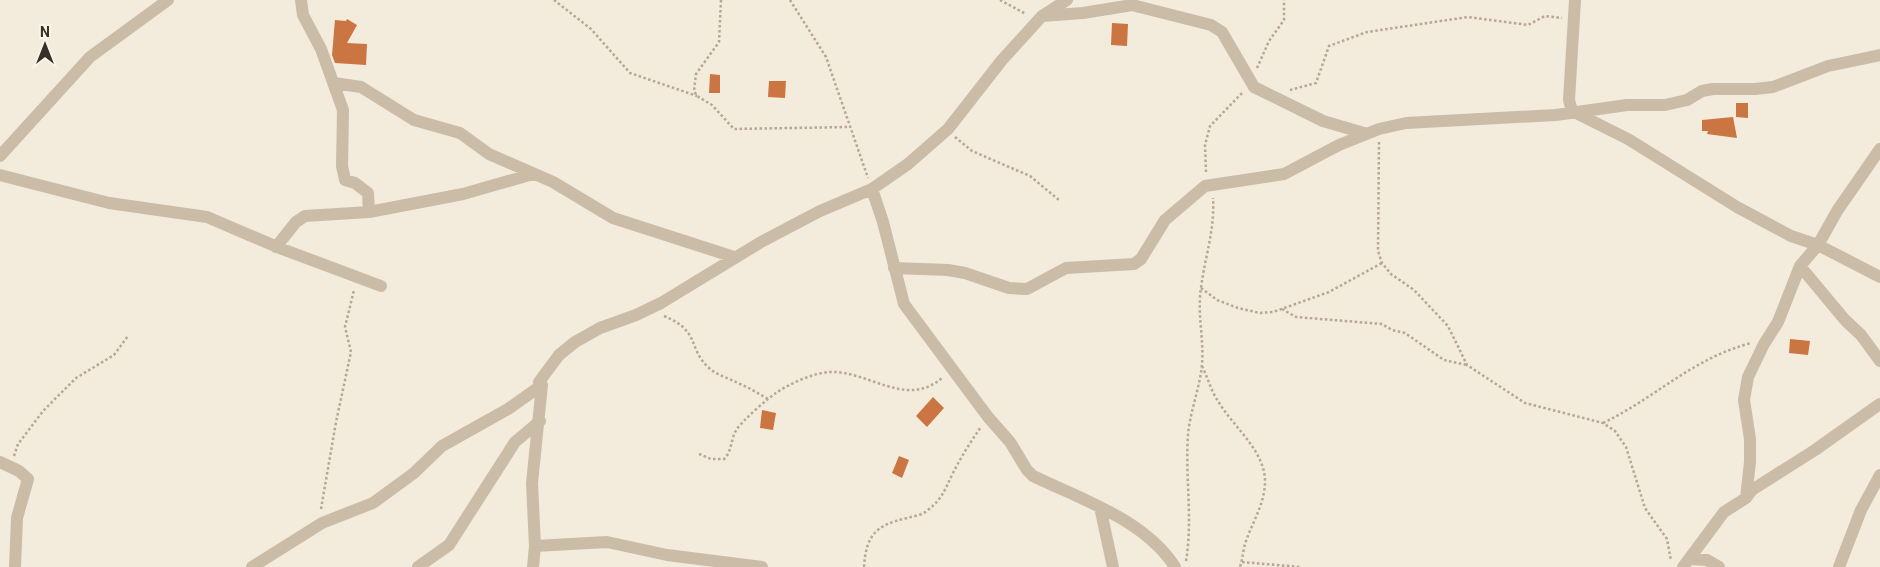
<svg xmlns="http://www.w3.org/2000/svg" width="1880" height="567" viewBox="0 0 1880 567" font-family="Roboto,sans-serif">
  <rect width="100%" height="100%" fill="#f3ebdb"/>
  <path fill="#ca7542" d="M 347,19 L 357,25 L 347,43 L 367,44 L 366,65 L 335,63 L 332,55 L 335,20 L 346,21 Z
    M 1112,23 L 1128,24 L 1127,46 L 1111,45 Z
    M 710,74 L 720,75 L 720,93 L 709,93 Z
    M 769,81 L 786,81 L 785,98 L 768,97 Z
    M 1736,103 L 1748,103 L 1748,118 L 1736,117 Z
    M 1733,117 L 1737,138 L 1707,134 L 1708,131 L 1702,131 L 1702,120 Z
    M 1790,339 L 1810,341 L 1808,355 L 1789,353 Z
    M 933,397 L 944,408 L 927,427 L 916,416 Z
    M 762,410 L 776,413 L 773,430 L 760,428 Z
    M 899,456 L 909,460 L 902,478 L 892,473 Z"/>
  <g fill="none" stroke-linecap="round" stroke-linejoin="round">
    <path stroke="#b7a691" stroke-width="2.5" stroke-dasharray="2.5 2.5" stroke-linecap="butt" d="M 554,0 L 591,29 L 630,73 L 697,96
      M 721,0 L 719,42 L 696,74 L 694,91 L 697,96 L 712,105 L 734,129 L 849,127
      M 790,0 L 826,57 L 868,178
      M 1000,0 L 1026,14
      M 1257,68 L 1269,41 L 1284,20 L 1284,0
      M 1290,90 L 1316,83 L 1329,46 L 1367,32 L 1468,17 L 1528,25 L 1545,16 L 1562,18
      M 955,137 L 972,151 L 1030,176 L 1059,200
      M 1379,142 L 1378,251 L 1382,263 L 1391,274 L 1414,290 L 1448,326 L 1467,365 L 1525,403 L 1603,423 L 1615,431 L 1626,447 L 1645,508 L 1667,539 L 1671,561
      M 1206,172 L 1205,145 L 1210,126 L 1243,92
      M 1201,288 L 1217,300 L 1238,308 L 1260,313 L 1273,312 L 1329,292 L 1382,263
      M 1282,309 L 1296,317 L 1382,324 L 1392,330 L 1405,333 L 1444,360 L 1467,365
      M 664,316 C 701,331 687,348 709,368 C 718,376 729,378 740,384 C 750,388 759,394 768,399
      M 1202,366 C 1208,378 1211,391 1218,401 C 1233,427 1266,451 1265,483 C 1264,505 1253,521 1246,541 C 1243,549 1243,558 1240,567
      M 1603,423 C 1657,397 1691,359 1751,343
      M 699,454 L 711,459 L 724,459 C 733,450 730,439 737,429 C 742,421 768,398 776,393 C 789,384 813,373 829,372 C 868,370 906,409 942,378
      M 14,456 L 18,444 L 43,411 L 76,378 L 114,355 L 128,336
      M 321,509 L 336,422 L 351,352 L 345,327 L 354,290
      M 1186,561 C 1193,519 1185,477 1188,435 C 1190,411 1200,388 1202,364 C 1204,338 1197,314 1201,288 C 1205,256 1215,230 1213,198
      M 1242,562 L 1300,567
      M 864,567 C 866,535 876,525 907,518 C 914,516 923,515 928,510 C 943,498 945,489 953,473 C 961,457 971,441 981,427"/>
    <path stroke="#cbbca7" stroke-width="12" d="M 301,0 L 303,15 L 321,49 L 343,110 L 342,166 L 345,180 L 355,183 L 368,193 L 369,212
      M 1575,0 L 1569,100 L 1572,111 L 1628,139 L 1737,207 L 1791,236 L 1818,245 L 1880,277
      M 1042,16 L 1083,13 L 1132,5 L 1211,25 L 1222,32 L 1254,87 L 1323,121 L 1364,133
      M 334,83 L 361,87 L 414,120 L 460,133 L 489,154 L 553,182 L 613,218 L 734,257
      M 0,156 L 90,57 L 168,0
      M 0,175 L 109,203 L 207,217 L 282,249 L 381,286
      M 872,189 L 883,222 L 904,304 L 988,417 L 1010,442 L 1027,470 L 1033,476 C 1081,499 1145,520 1175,567
      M 276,247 L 296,222 L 305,216 L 369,212 L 463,194 L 533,174
      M 1800,266 L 1845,320 L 1861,335 L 1880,361
      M 894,268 L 948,270 L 965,273 L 1009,288 L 1027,289 L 1066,268 L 1134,264 L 1141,259 L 1165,220 L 1205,186 L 1284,174 L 1339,145 L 1379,129 L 1406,123 L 1556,115 L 1627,105 L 1665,105 L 1687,100 L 1702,91 L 1713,89 L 1755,89 L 1773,87 L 1828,66 L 1880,55
      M 0,462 L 19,471 L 28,479 L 17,518 L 15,567
      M 1746,498 L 1750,462 L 1750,439 L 1744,400 L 1748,377 L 1764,344 L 1778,322 L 1800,266 L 1818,245 L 1837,211 L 1880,149
      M 1100,507 L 1113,567
      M 535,546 L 607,542 L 667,555 L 762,567
      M 1691,559 L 1707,560 L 1719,567
      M 252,567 L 322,523 L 373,503 L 414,473 L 442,446 L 508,409 L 542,385 L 539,382 L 559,355 L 575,342 L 600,328 L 636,315 L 661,303 L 761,242 L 820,211 L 872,189 L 908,164 L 948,129 L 1002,60 L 1042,16 L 1067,0
      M 418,567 L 449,545 L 515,442 L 540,421
      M 533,567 L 535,546 L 532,483 L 542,385
      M 1683,567 L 1724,512 L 1746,498 L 1752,490 L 1815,450 L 1880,404
      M 1839,567 L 1861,510 L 1880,475"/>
  </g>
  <g transform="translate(45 45)" stroke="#faf4e8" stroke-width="4" paint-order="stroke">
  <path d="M0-4L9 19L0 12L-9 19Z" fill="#372f28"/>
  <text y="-8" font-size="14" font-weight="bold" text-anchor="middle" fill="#372f28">N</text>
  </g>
</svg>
